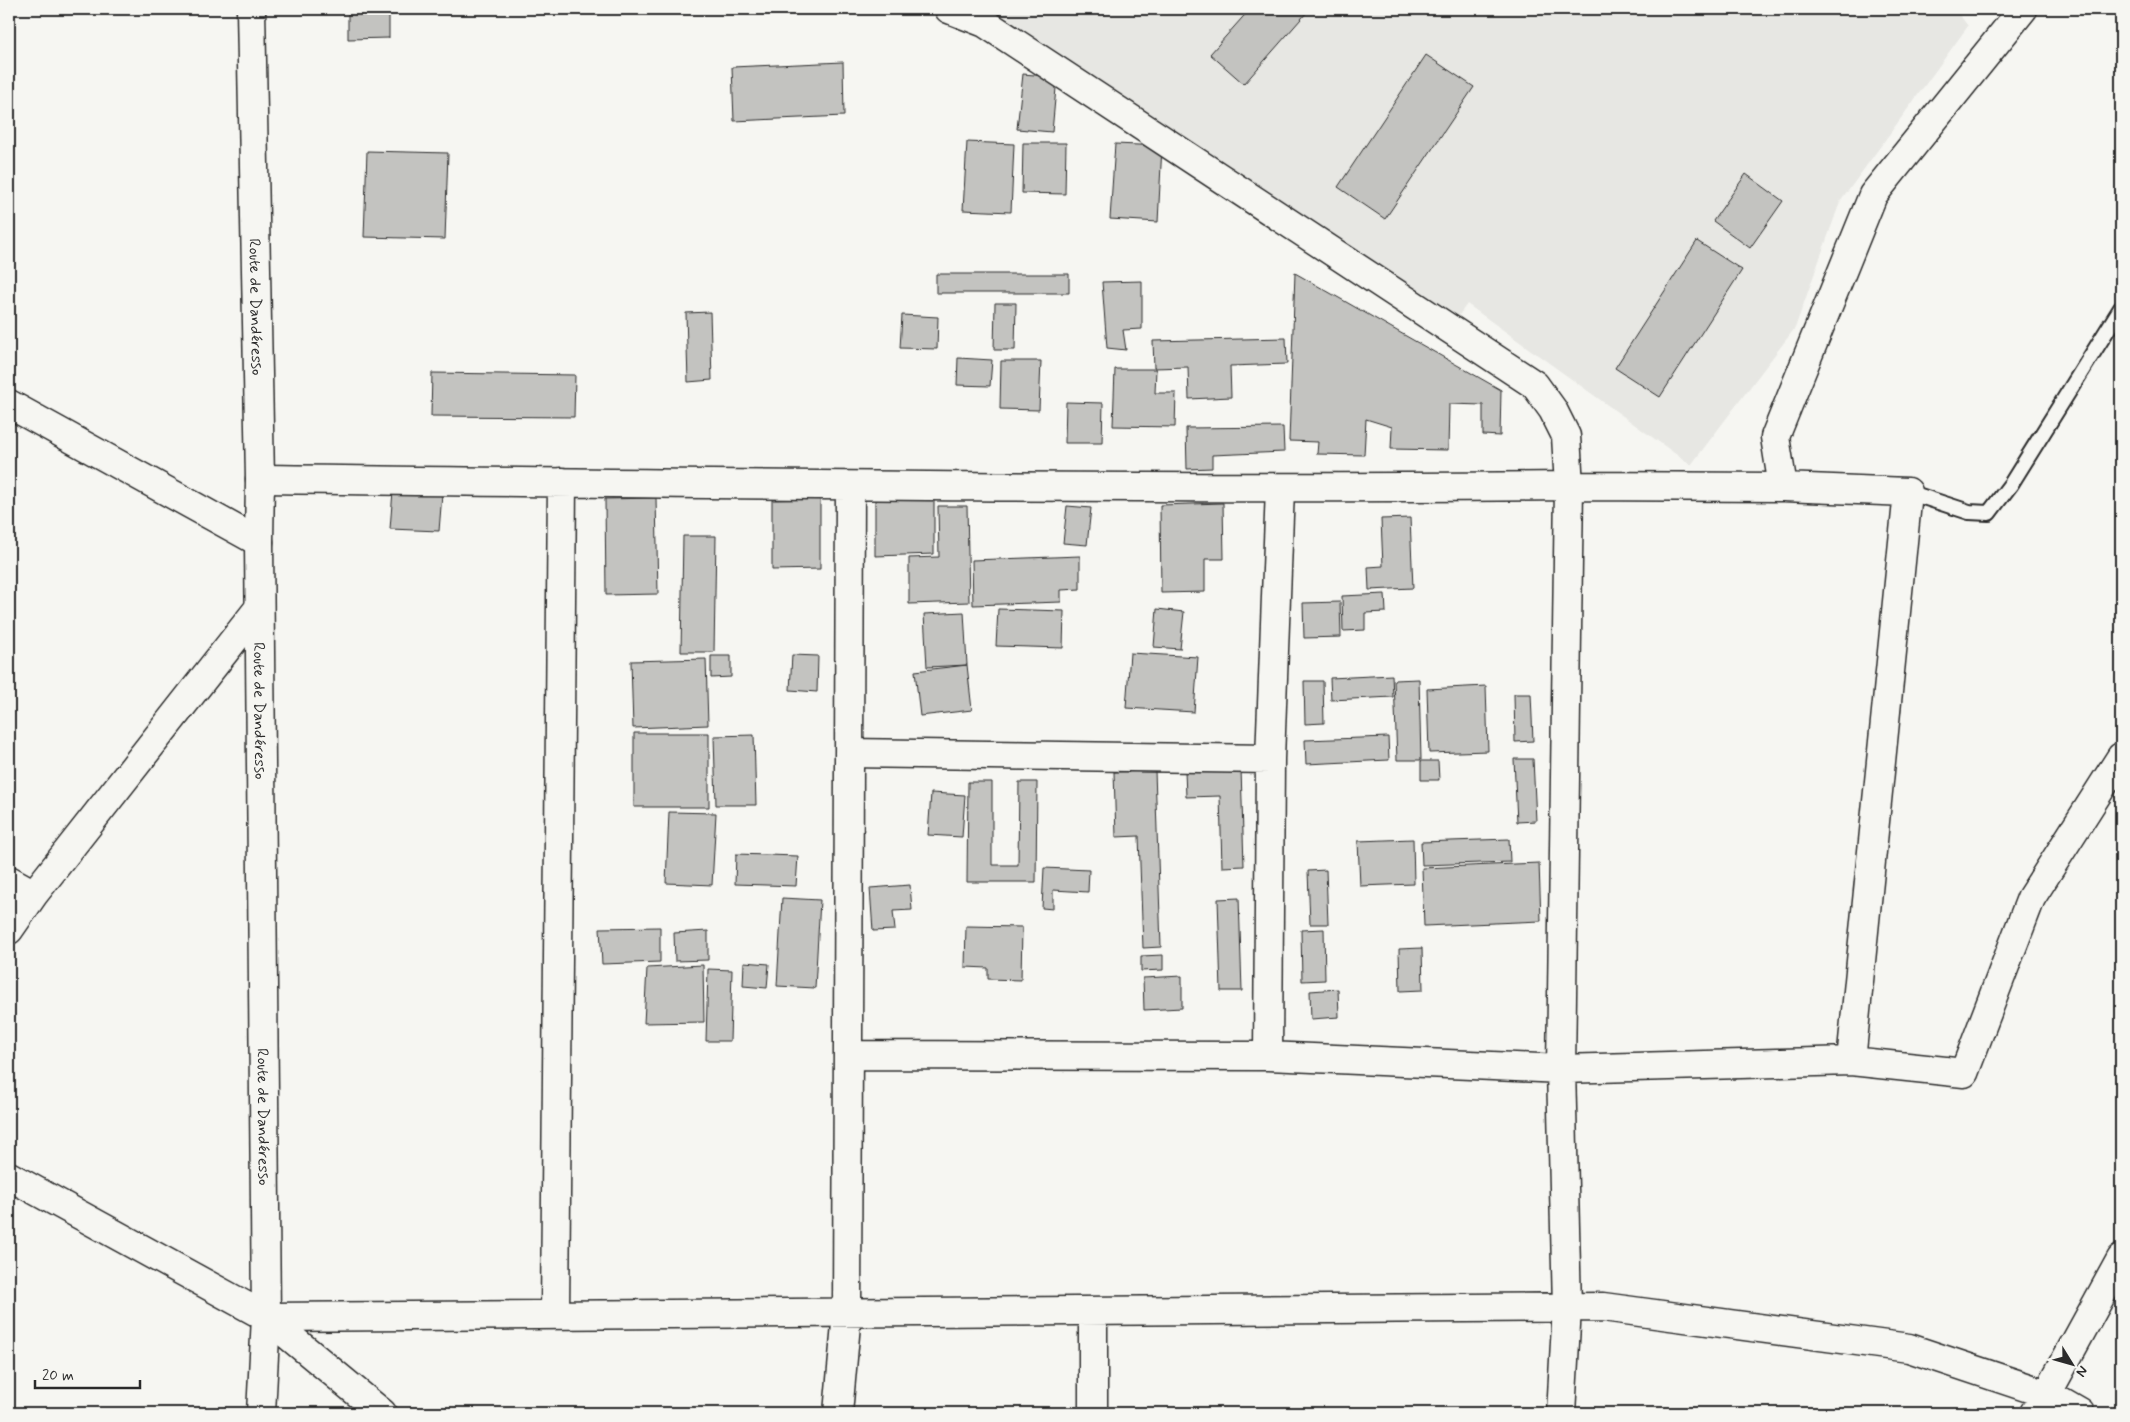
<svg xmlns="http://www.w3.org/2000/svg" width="2130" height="1422" viewBox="0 0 2130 1422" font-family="Mynerve,sans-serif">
  <rect width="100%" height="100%" fill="#f6f6f2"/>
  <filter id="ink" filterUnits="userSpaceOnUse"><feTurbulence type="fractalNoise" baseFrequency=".02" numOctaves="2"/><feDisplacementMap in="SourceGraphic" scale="10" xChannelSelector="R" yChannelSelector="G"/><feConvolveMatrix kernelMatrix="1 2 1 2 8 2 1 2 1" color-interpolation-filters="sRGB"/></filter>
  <g filter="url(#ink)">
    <path fill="#e7e7e3" d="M 993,9 L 1955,9 L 1968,26 L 1840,202 L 1795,328 L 1691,465 L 1467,304 L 1457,318 L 1206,153 Z"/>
    <path fill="#c3c3c0" stroke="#2b2b2b" d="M 348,9 L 389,9 L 389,38 L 348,39 Z
      M 1250,9 L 1305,9 L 1308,11 L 1244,84 L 1210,54 Z
      M 1426,55 L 1474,87 L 1385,219 L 1338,187 Z
      M 843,62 L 844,116 L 734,121 L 732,67 Z
      M 1023,74 L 1057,77 L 1052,132 L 1017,129 Z
      M 967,142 L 1014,144 L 1011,212 L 963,210 Z
      M 1023,143 L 1066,143 L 1065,194 L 1022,193 Z
      M 1115,144 L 1162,146 L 1158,222 L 1110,219 Z
      M 367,151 L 448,153 L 445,239 L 364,237 Z
      M 1746,174 L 1783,201 L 1750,248 L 1713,221 Z
      M 1697,241 L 1742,270 L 1660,397 L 1615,368 Z
      M 1295,273 L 1501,390 L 1500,436 L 1483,435 L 1483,405 L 1449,404 L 1448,450 L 1391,449 L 1392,427 L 1366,419 L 1364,455 L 1317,454 L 1318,442 L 1289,441 Z
      M 936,274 L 1069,274 L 1069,293 L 936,293 Z
      M 1142,281 L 1142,329 L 1123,330 L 1126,350 L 1107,348 L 1102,282 Z
      M 995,303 L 1016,303 L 1015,350 L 994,350 Z
      M 710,312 L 712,380 L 688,382 L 686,313 Z
      M 902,315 L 938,317 L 937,349 L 900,348 Z
      M 1286,338 L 1287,364 L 1230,366 L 1231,397 L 1189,399 L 1188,367 L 1154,368 L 1153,341 Z
      M 958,358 L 992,360 L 990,386 L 957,385 Z
      M 1001,361 L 1041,361 L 1039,410 L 1000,409 Z
      M 1115,369 L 1156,369 L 1155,393 L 1176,393 L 1175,427 L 1113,426 Z
      M 432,373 L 575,375 L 574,417 L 431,416 Z
      M 1066,402 L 1103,403 L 1102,443 L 1065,443 Z
      M 1283,427 L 1284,452 L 1212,455 L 1212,468 L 1187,469 L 1186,428 Z
      M 393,491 L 442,494 L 439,531 L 390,529 Z
      M 934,496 L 934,554 L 875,556 L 875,497 Z
      M 656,498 L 658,594 L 606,595 L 605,499 Z
      M 820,499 L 820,569 L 772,570 L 772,500 Z
      M 1223,503 L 1224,559 L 1205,559 L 1205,592 L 1161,593 L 1160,505 Z
      M 938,506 L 967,506 L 969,602 L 909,604 L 909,558 L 939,557 Z
      M 1067,506 L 1091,508 L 1087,545 L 1063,543 Z
      M 1410,518 L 1413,588 L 1369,590 L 1368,567 L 1383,566 L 1381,519 Z
      M 683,536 L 716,536 L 714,652 L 681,652 Z
      M 1080,556 L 1080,589 L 1061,590 L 1061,602 L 973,605 L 972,560 Z
      M 1385,594 L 1386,612 L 1365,613 L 1365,630 L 1343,631 L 1342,596 Z
      M 1340,602 L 1341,637 L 1304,638 L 1303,603 Z
      M 998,609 L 1064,611 L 1063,648 L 996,646 Z
      M 1157,609 L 1184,612 L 1180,649 L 1154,647 Z
      M 964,612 L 967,665 L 927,667 L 924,614 Z
      M 1130,653 L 1198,657 L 1194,712 L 1126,708 Z
      M 792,655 L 818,656 L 817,692 L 790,690 Z
      M 711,656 L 731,656 L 731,677 L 711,678 Z
      M 706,659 L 708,725 L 633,728 L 631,661 Z
      M 967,665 L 972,710 L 920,716 L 915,671 Z
      M 1392,675 L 1393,697 L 1331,700 L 1330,678 Z
      M 1419,679 L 1421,760 L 1397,760 L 1394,680 Z
      M 1304,681 L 1323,681 L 1324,723 L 1305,724 Z
      M 1486,686 L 1488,751 L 1429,753 L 1427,689 Z
      M 1514,694 L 1531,694 L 1533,741 L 1515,742 Z
      M 634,733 L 709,733 L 709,807 L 634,807 Z
      M 754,735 L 756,805 L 716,805 L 714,736 Z
      M 1388,737 L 1389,760 L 1306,764 L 1305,740 Z
      M 1514,759 L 1533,759 L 1536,821 L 1517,822 Z
      M 1421,761 L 1438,761 L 1439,780 L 1421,780 Z
      M 1241,769 L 1244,866 L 1222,867 L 1220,796 L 1186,797 L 1185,771 Z
      M 1155,771 L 1161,947 L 1143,948 L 1139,836 L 1116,837 L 1114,772 Z
      M 968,782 L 992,782 L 992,865 L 1018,865 L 1019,782 L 1037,782 L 1036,882 L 967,882 Z
      M 931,793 L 965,795 L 962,837 L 928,835 Z
      M 669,812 L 716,813 L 712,885 L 666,883 Z
      M 1413,839 L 1414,884 L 1360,886 L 1358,841 Z
      M 1509,839 L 1510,862 L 1422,865 L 1421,842 Z
      M 736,854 L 798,856 L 796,886 L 735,884 Z
      M 1539,863 L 1541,921 L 1424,926 L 1422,868 Z
      M 1044,868 L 1089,870 L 1088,892 L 1053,890 L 1053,909 L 1042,908 Z
      M 1326,870 L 1328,924 L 1310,924 L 1308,871 Z
      M 910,885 L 912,910 L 893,911 L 895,930 L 873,931 L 870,888 Z
      M 782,898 L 820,900 L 815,988 L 777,986 Z
      M 1239,898 L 1242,991 L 1221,991 L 1218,899 Z
      M 966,926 L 1022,927 L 1021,980 L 988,979 L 988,968 L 965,967 Z
      M 660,927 L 660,962 L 602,964 L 600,928 Z
      M 1324,929 L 1325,980 L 1302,981 L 1301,930 Z
      M 708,931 L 708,960 L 675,961 L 674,933 Z
      M 1422,948 L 1423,990 L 1400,991 L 1399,949 Z
      M 1163,955 L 1163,970 L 1141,971 L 1141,956 Z
      M 744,962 L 769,964 L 767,988 L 743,986 Z
      M 703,965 L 704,1022 L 644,1023 L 647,968 Z
      M 708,969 L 732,970 L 730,1041 L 706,1041 Z
      M 1182,976 L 1182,1008 L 1144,1010 L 1143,978 Z
      M 1338,989 L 1339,1017 L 1311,1019 L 1310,991 Z"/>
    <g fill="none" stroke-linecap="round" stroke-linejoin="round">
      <defs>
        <path id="lane" d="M 1908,492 L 1969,512 L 1989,513 L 2011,484 L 2121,308"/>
        <path id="street" d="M 949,9 L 985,23 L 1535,385 L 1553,410 L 1566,436 L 1569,486 L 1783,487 L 1908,492 L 1851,1061 L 1561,1069 L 1268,1056
          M 9,404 L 259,542
          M 260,479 C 697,484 1133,490 1569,486 L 1561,1069 L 1567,1307 L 1561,1413
          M 1783,487 L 1775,437 L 1873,195 L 2023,9
          M 849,753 L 1270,759
          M 9,880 L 34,894
          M 9,930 L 34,894 L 259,608
          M 848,1055 L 1268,1056 L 1270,759 L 1280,488
          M 1851,1061 L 1964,1073 L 2031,898 L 2121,757
          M 9,1176 L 266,1317
          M 555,1315 L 562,482
          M 382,1413 L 266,1317 L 1603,1307 L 1909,1348 L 2047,1394 L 2080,1413
          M 838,1413 L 847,1313 L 850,487
          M 1093,1413 L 1093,1311
          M 2034,1413 L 2047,1394 L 2121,1259"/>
        <g id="secondary">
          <path id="s1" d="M 251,9 L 260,479 L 259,542 L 266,1317 L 261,1413"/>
        </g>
      </defs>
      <use href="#lane" stroke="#2b2b2b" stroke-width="18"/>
      <use href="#street" stroke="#2b2b2b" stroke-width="31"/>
      <use href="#secondary" stroke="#2b2b2b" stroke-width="31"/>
      <use href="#lane" stroke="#f6f6f2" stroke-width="14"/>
      <use href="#street" stroke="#f6f6f2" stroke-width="28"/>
      <use href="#secondary" stroke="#f6f6f2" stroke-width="28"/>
    </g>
  </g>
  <g text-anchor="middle" stroke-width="5" stroke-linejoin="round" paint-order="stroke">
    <g font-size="16" fill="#2b2b2b" stroke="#f6f6f2">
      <text dy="6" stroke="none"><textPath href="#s1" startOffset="298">Route de Dandéresso</textPath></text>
      <text dy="6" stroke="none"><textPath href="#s1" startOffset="702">Route de Dandéresso</textPath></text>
      <text dy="6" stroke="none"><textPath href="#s1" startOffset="1108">Route de Dandéresso</textPath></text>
    </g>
  </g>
  <rect width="2130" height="1422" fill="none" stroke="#f6f6f2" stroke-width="30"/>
  <rect x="15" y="15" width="2100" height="1392" fill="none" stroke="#2b2b2b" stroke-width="2" filter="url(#ink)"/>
  <g transform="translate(2072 1364) rotate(127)" stroke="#f6f6f2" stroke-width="4" paint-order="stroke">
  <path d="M0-4L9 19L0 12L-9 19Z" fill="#2b2b2b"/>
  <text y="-8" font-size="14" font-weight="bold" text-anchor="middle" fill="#2b2b2b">N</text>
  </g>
  <path d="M35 1380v8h105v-8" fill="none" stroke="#2b2b2b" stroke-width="2.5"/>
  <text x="42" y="1380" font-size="15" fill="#2b2b2b" stroke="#f6f6f2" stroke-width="4" paint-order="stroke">20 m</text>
</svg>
